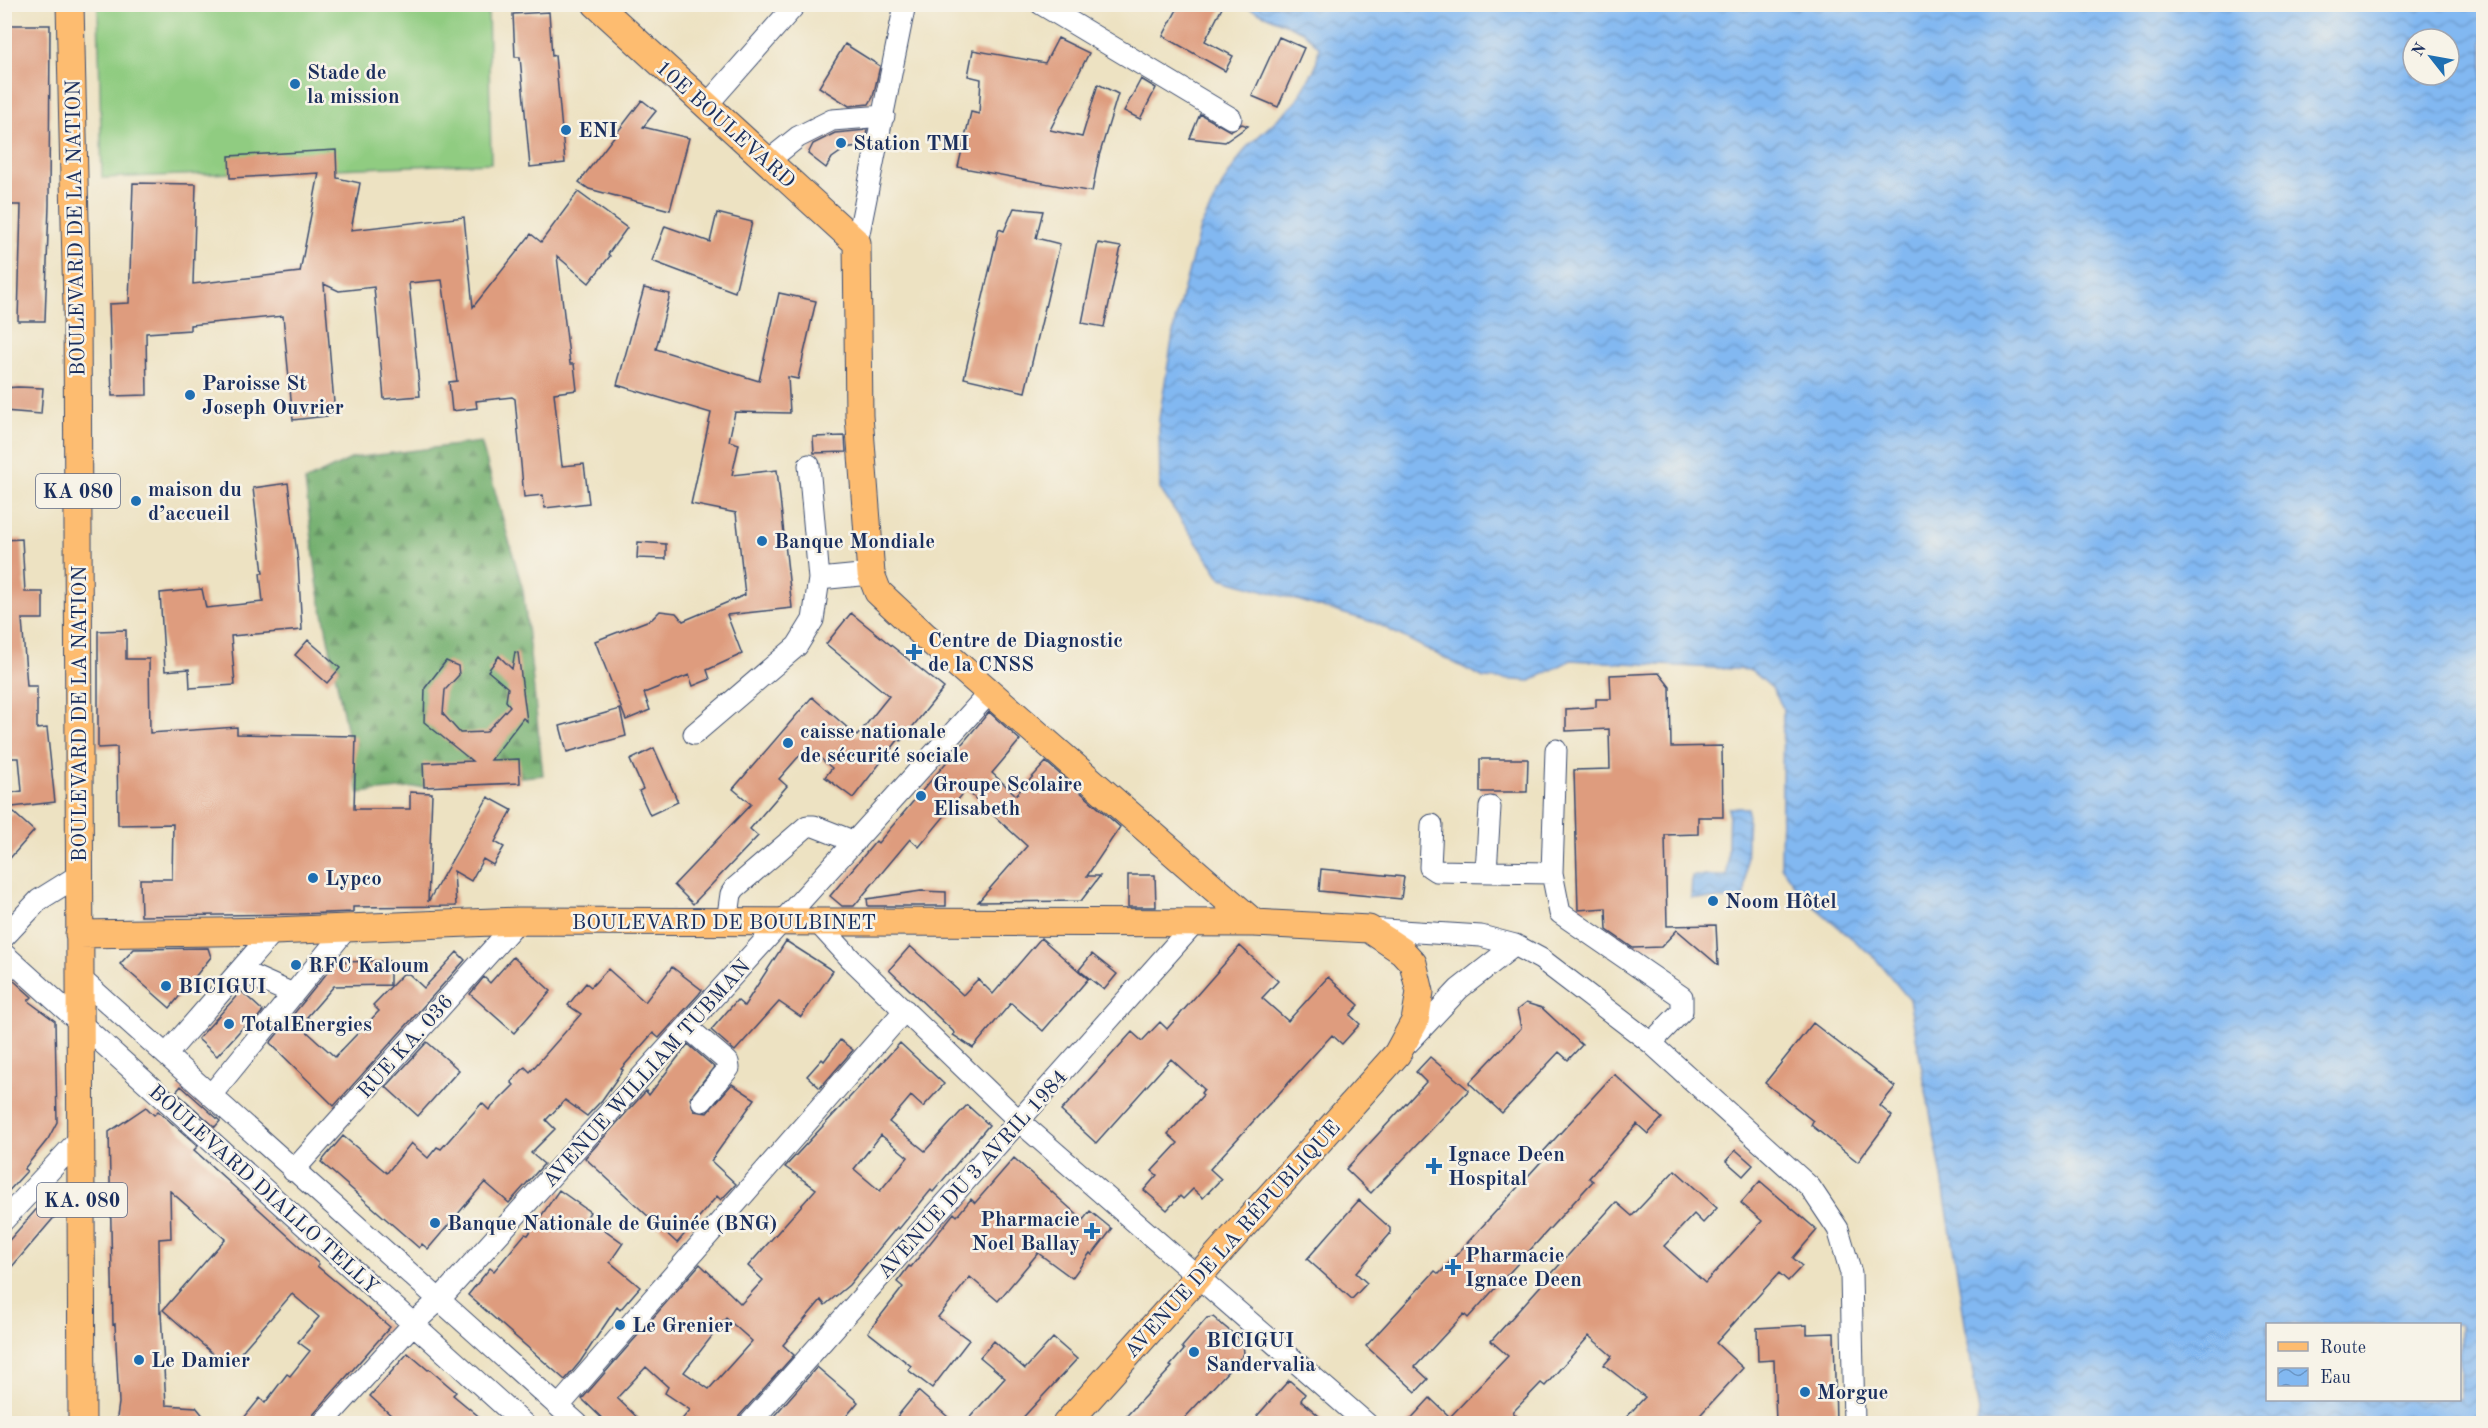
<svg xmlns="http://www.w3.org/2000/svg" width="2488" height="1428" viewBox="0 0 2488 1428" font-family="'Old Standard TT',serif">
  <defs>
    <pattern id="forest-firs" width="22" height="20" patternUnits="userSpaceOnUse" patternTransform="scale(1.5)"><rect width="22" height="20" fill="#74b06f"/><path d="M5 1l3.5 6h-7zM16 11l3.5 6h-7z" fill="#5e905e"/></pattern>
    <pattern id="water-waves" width="16" height="10" patternUnits="userSpaceOnUse" patternTransform="scale(1.5)"><rect width="16" height="10" fill="#82b8f1"/><path d="M0 5q4-4 8 0t8 0" fill="none" stroke="#6a96c6"/></pattern>
  </defs>
  <rect width="100%" height="100%" fill="#f7f3e8"/>
  <filter id="ink" filterUnits="userSpaceOnUse"><feTurbulence type="fractalNoise" baseFrequency=".0167" numOctaves="2"/><feDisplacementMap in="SourceGraphic" scale="12" xChannelSelector="R" yChannelSelector="G"/><feConvolveMatrix kernelMatrix="1 2 1 2 8 2 1 2 1" color-interpolation-filters="sRGB"/></filter>
  <filter id="wash" filterUnits="userSpaceOnUse"><feTurbulence type="fractalNoise" baseFrequency=".008" numOctaves="4" result="noise"/><feDisplacementMap in="SourceGraphic" scale="24" xChannelSelector="R" yChannelSelector="G"/><feGaussianBlur stdDeviation="1.35" result="paint"/><feColorMatrix in="noise" values="0 0 0 0 0 0 0 0 0 0 0 0 0 0 0 0 0 1.4 0 .05"/><feComposite in="paint" operator="in"/></filter>
  <g filter="url(#wash)">
    <rect width="100%" height="100%" fill="#ede2c2"/>
    <path fill="url(#forest-firs)" stroke="#487066" stroke-width="1.5" d="M 481,442 L 523,590 L 543,775 L 359,793 L 318,588 L 305,481 L 353,458 Z"/>
    <path fill="#90cc81" stroke="#567e70" stroke-width="1.5" d="M 98,5 L 488,5 L 491,163 L 102,178 Z"/>
    <path fill="url(#water-waves)" stroke="#4e74a8" stroke-width="1.5" fill-rule="evenodd" d="M 1242,5 L 2483,5 L 2483,1423 L 1977,1423 L 1979,1412 L 1942,1177 L 1909,999 L 1875,958 L 1802,896 L 1781,866 L 1783,708 L 1772,688 L 1751,670 L 1571,660 L 1530,681 L 1484,678 L 1376,623 L 1221,578 L 1160,489 L 1159,419 L 1175,322 L 1200,228 L 1224,182 L 1246,148 L 1296,102 L 1316,66 L 1319,47 L 1303,32 ZM 2413,39 L 2449,39 L 2449,75 L 2413,75 ZM 2268,1324 L 2460,1324 L 2460,1400 L 2268,1400 Z
      M 1729,808 L 1748,808 L 1745,900 L 1691,898 L 1692,876 L 1727,876 Z"/>
    <g id="blocks">
      <path fill="#de9c7e" fill-rule="evenodd" d="M 1180,4 L 1224,4 L 1205,41 L 1233,56 L 1225,71 L 1163,36 Z
        M 549,12 L 552,56 L 555,55 L 565,163 L 530,167 L 520,57 L 515,57 L 513,14 Z
        M 4,25 L 50,25 L 49,205 L 45,321 L 18,321 L 21,205 L 4,205 Z
        M 1279,37 L 1304,48 L 1278,107 L 1252,96 Z
        M 1058,38 L 1089,53 L 1050,130 L 1082,137 L 1098,84 L 1118,94 L 1099,156 L 1092,192 L 958,167 L 971,112 L 979,114 L 981,79 L 968,76 L 973,50 L 1045,63 Z
        M 845,44 L 880,66 L 873,97 L 869,104 L 849,106 L 819,87 Z
        M 1141,79 L 1156,88 L 1140,119 L 1124,111 Z
        M 642,100 L 656,111 L 643,127 L 689,138 L 670,210 L 589,189 L 579,182 Z
        M 1200,114 L 1230,131 L 1242,124 L 1248,126 L 1225,142 L 1190,138 Z
        M 867,130 L 864,146 L 845,149 L 832,158 L 826,168 L 808,154 L 813,144 L 835,133 Z
        M 336,150 L 337,178 L 360,183 L 351,230 L 464,217 L 473,307 L 531,234 L 541,242 L 578,192 L 627,228 L 608,254 L 610,256 L 589,283 L 557,256 L 570,364 L 574,364 L 577,390 L 554,393 L 562,466 L 584,464 L 589,503 L 545,508 L 543,495 L 524,497 L 515,399 L 512,397 L 476,401 L 477,408 L 452,411 L 449,382 L 457,381 L 442,280 L 409,283 L 420,396 L 384,399 L 374,287 L 339,291 L 324,284 L 335,415 L 293,420 L 283,316 L 190,325 L 190,330 L 146,333 L 147,395 L 112,396 L 109,304 L 129,303 L 133,183 L 196,184 L 193,284 L 300,272 L 319,173 L 230,178 L 229,156 Z
        M 1014,208 L 1043,211 L 1036,238 L 1060,244 L 1025,392 L 964,378 L 999,229 L 1004,231 Z
        M 717,213 L 752,222 L 735,292 L 652,261 L 665,226 L 710,242 Z
        M 1098,243 L 1121,247 L 1104,327 L 1082,323 Z
        M 644,288 L 670,294 L 656,349 L 759,381 L 779,293 L 816,301 L 798,379 L 788,377 L 790,413 L 735,412 L 729,441 L 739,444 L 732,475 L 777,470 L 792,608 L 727,615 L 742,654 L 707,670 L 710,679 L 693,686 L 689,675 L 644,693 L 650,710 L 626,720 L 595,641 L 652,619 L 660,611 L 676,613 L 683,621 L 745,595 L 736,513 L 691,504 L 711,413 L 617,385 Z
        M 18,387 L 43,388 L 41,414 L 4,411 L 4,388 Z
        M 845,436 L 846,452 L 814,453 L 813,437 Z
        M 288,483 L 298,562 L 302,630 L 231,636 L 235,685 L 190,688 L 189,669 L 165,671 L 160,593 L 202,589 L 206,608 L 263,602 L 260,573 L 263,573 L 253,488 Z
        M 22,539 L 25,592 L 43,592 L 43,619 L 22,619 L 27,686 L 37,686 L 37,729 L 47,728 L 55,802 L 4,808 L 4,794 L 22,791 L 19,758 L 4,758 L 4,540 Z
        M 638,542 L 666,544 L 666,559 L 637,558 Z
        M 851,613 L 944,688 L 901,741 L 899,739 L 853,798 L 825,777 L 832,768 L 807,747 L 779,779 L 787,786 L 750,829 L 758,836 L 693,904 L 674,885 L 751,804 L 733,789 L 812,697 L 857,736 L 889,696 L 826,644 Z
        M 126,630 L 126,659 L 149,659 L 150,733 L 237,727 L 237,734 L 356,736 L 354,809 L 410,809 L 410,792 L 432,793 L 428,902 L 488,797 L 512,810 L 495,842 L 504,847 L 493,865 L 483,859 L 471,881 L 454,871 L 456,906 L 353,907 L 353,912 L 299,914 L 141,916 L 140,879 L 172,879 L 173,824 L 118,825 L 117,747 L 98,748 L 98,631 Z
        M 308,640 L 340,668 L 327,683 L 295,655 Z
        M 515,652 L 518,653 L 527,721 L 523,718 L 491,760 L 519,759 L 520,783 L 424,787 L 423,763 L 472,761 L 424,722 L 425,688 L 446,661 L 458,666 L 459,675 L 445,690 L 443,714 L 460,733 L 486,732 L 510,706 L 506,701 L 508,688 L 488,671 L 499,656 L 512,669 Z
        M 1659,673 L 1670,687 L 1671,747 L 1722,746 L 1723,817 L 1698,817 L 1698,834 L 1665,835 L 1667,926 L 1716,925 L 1718,965 L 1677,930 L 1661,947 L 1633,948 L 1607,930 L 1606,908 L 1578,910 L 1574,770 L 1610,769 L 1609,729 L 1566,731 L 1566,709 L 1596,707 L 1596,699 L 1611,699 L 1610,675 Z
        M 620,709 L 626,736 L 567,752 L 560,726 Z
        M 989,712 L 1020,740 L 992,773 L 1016,795 L 1046,762 L 1120,827 L 1087,876 L 1100,876 L 1081,901 L 978,902 L 1027,846 L 966,790 L 919,847 L 910,839 L 854,906 L 842,906 L 830,896 L 876,841 L 878,843 Z
        M 654,748 L 678,802 L 650,815 L 639,791 L 643,789 L 630,760 Z
        M 1480,759 L 1528,759 L 1527,792 L 1480,792 Z
        M 13,812 L 34,831 L 4,865 L 4,822 Z
        M 1321,869 L 1404,877 L 1401,899 L 1319,891 Z
        M 1128,875 L 1155,875 L 1156,907 L 1128,907 Z
        M 921,891 L 946,892 L 946,906 L 868,906 L 867,899 Z
        M 1041,938 L 1088,979 L 1043,1031 L 1011,1003 L 973,1048 L 953,1035 L 955,1033 L 889,970 L 910,946 L 963,995 L 978,979 L 993,994 Z
        M 786,941 L 833,971 L 801,1017 L 779,1002 L 735,1051 L 711,1030 L 737,1000 L 744,1006 Z
        M 1240,946 L 1278,981 L 1262,998 L 1288,1021 L 1328,977 L 1359,1005 L 1350,1015 L 1360,1024 L 1342,1044 L 1332,1035 L 1210,1169 L 1221,1179 L 1203,1198 L 1193,1189 L 1183,1199 L 1180,1196 L 1167,1210 L 1144,1190 L 1157,1175 L 1152,1171 L 1178,1143 L 1168,1134 L 1203,1095 L 1201,1093 L 1204,1089 L 1171,1059 L 1096,1143 L 1061,1111 L 1132,1032 L 1142,1041 L 1160,1022 L 1167,1029 Z
        M 208,948 L 211,957 L 170,1008 L 120,964 L 134,949 Z
        M 457,952 L 465,960 L 334,1106 L 270,1043 L 336,962 L 390,961 L 390,985 L 334,986 L 307,1017 L 311,1020 L 304,1029 L 335,1057 L 379,1011 L 373,1005 L 403,974 L 409,974 L 424,988 Z
        M 1092,954 L 1117,974 L 1104,990 L 1079,970 Z
        M 513,957 L 551,991 L 514,1033 L 470,994 L 484,977 L 490,983 Z
        M 672,967 L 702,990 L 699,994 L 659,1038 L 653,1033 L 621,1069 L 623,1070 L 602,1100 L 587,1116 L 565,1100 L 546,1120 L 555,1129 L 531,1153 L 544,1164 L 509,1203 L 485,1182 L 428,1249 L 422,1244 L 419,1248 L 321,1162 L 343,1136 L 387,1173 L 411,1143 L 428,1158 L 437,1147 L 441,1149 L 482,1103 L 489,1110 L 514,1085 L 511,1082 L 525,1067 L 530,1072 L 581,1014 L 568,1005 L 586,983 L 591,987 L 608,969 L 645,1002 Z
        M 4,972 L 32,997 L 28,1001 L 55,1021 L 57,1122 L 48,1139 L 24,1169 L 27,1171 L 4,1196 Z
        M 241,991 L 263,1011 L 251,1026 L 247,1023 L 217,1056 L 198,1039 Z
        M 1526,1003 L 1542,1008 L 1582,1045 L 1568,1060 L 1559,1052 L 1502,1113 L 1469,1083 L 1521,1028 L 1517,1010 Z
        M 1813,1023 L 1895,1087 L 1880,1106 L 1892,1116 L 1858,1162 L 1811,1125 L 1813,1121 L 1765,1083 Z
        M 840,1040 L 853,1050 L 820,1088 L 807,1076 L 822,1059 L 824,1061 Z
        M 427,1042 L 459,1070 L 418,1116 L 386,1087 Z
        M 900,1043 L 944,1084 L 923,1107 L 911,1096 L 889,1122 L 925,1151 L 967,1105 L 989,1125 L 933,1192 L 931,1190 L 899,1229 L 897,1227 L 849,1285 L 825,1305 L 821,1300 L 783,1345 L 794,1355 L 739,1416 L 737,1424 L 678,1424 L 690,1410 L 665,1393 L 668,1387 L 646,1367 L 617,1398 L 644,1424 L 608,1424 L 582,1399 L 700,1264 L 741,1304 L 763,1280 L 748,1266 L 816,1189 L 785,1167 ZM 881,1135 L 908,1157 L 880,1191 L 854,1169 ZM 726,1318 L 752,1341 L 709,1389 L 684,1372 Z
        M 688,1044 L 714,1067 L 690,1098 L 694,1111 L 707,1113 L 732,1084 L 755,1099 L 711,1161 L 736,1184 L 721,1200 L 717,1196 L 677,1243 L 585,1158 L 646,1091 L 649,1095 Z
        M 1430,1057 L 1469,1090 L 1371,1193 L 1346,1169 L 1426,1082 L 1416,1072 Z
        M 1614,1074 L 1662,1118 L 1648,1134 L 1637,1124 L 1589,1178 L 1593,1181 L 1468,1318 L 1464,1314 L 1415,1367 L 1428,1379 L 1416,1392 L 1366,1346 L 1435,1271 L 1439,1274 L 1547,1155 L 1543,1152 Z
        M 181,1086 L 220,1121 L 215,1127 L 176,1092 Z
        M 146,1107 L 154,1115 L 158,1111 L 198,1146 L 194,1150 L 319,1264 L 317,1266 L 390,1327 L 313,1415 L 310,1424 L 239,1424 L 260,1398 L 265,1403 L 287,1374 L 290,1376 L 310,1351 L 298,1342 L 319,1317 L 292,1294 L 228,1367 L 163,1310 L 225,1239 L 170,1191 L 171,1238 L 159,1239 L 160,1314 L 161,1312 L 166,1405 L 196,1407 L 210,1424 L 116,1424 L 119,1403 L 115,1324 L 113,1325 L 109,1132 Z
        M 1736,1150 L 1753,1165 L 1743,1176 L 1726,1161 Z
        M 1014,1158 L 1083,1220 L 1090,1211 L 1112,1229 L 1092,1255 L 1090,1253 L 1072,1278 L 1038,1253 L 998,1301 L 970,1277 L 938,1317 L 969,1340 L 932,1388 L 908,1370 L 911,1366 L 868,1332 L 903,1287 L 897,1282 L 909,1266 L 911,1267 L 954,1213 L 957,1216 L 971,1199 L 975,1203 Z
        M 1675,1170 L 1717,1208 L 1703,1223 L 1694,1214 L 1664,1246 L 1705,1283 L 1762,1221 L 1741,1203 L 1760,1181 L 1817,1230 L 1793,1258 L 1802,1266 L 1788,1281 L 1779,1273 L 1716,1343 L 1743,1368 L 1692,1424 L 1620,1424 L 1645,1397 L 1604,1365 L 1612,1356 L 1589,1336 L 1545,1386 L 1541,1383 L 1513,1412 L 1524,1424 L 1406,1424 L 1430,1398 L 1450,1417 L 1508,1356 L 1491,1341 L 1616,1202 L 1632,1216 Z
        M 559,1190 L 590,1212 L 587,1217 L 623,1243 L 610,1262 L 640,1287 L 620,1310 L 617,1307 L 580,1362 L 565,1380 L 468,1295 L 490,1268 L 494,1271 L 525,1234 L 528,1235 Z
        M 49,1195 L 63,1207 L 4,1276 L 4,1246 Z
        M 1359,1200 L 1390,1228 L 1390,1234 L 1356,1273 L 1367,1283 L 1352,1299 L 1307,1259 Z
        M 1213,1317 L 1243,1342 L 1244,1354 L 1179,1424 L 1119,1424 L 1172,1367 L 1170,1366 L 1184,1350 L 1182,1347 L 1207,1318 Z
        M 1807,1325 L 1807,1334 L 1834,1333 L 1836,1423 L 1776,1424 L 1774,1360 L 1758,1361 L 1757,1328 Z
        M 1053,1338 L 1077,1359 L 1017,1424 L 964,1424 L 1005,1378 L 980,1357 L 994,1341 L 1025,1369 Z
        M 408,1353 L 428,1370 L 429,1369 L 456,1392 L 453,1395 L 488,1424 L 387,1424 L 393,1417 L 370,1396 Z
        M 817,1367 L 858,1402 L 840,1424 L 767,1424 Z
        M 1289,1380 L 1305,1394 L 1301,1400 L 1328,1424 L 1265,1424 L 1257,1416 Z
        M 918,1391 L 956,1424 L 891,1424 Z"/>
    </g>
  </g>
  <g filter="url(#ink)">
    <use href="#blocks" fill-opacity="0" stroke="#3a4a6d" stroke-width="1.5"/>
    <g fill="none" stroke-linecap="round" stroke-linejoin="round">
      <defs>
        <path id="minor" d="M 1041,4 L 1231,118
          M 706,106 L 796,4
          M 768,161 L 798,137 L 832,120 L 884,116
          M 857,243 L 905,4
          M 809,465 L 819,579
          M 694,734 L 797,646 L 813,620 L 819,579 L 871,574
          M 1432,825 L 1430,867 L 1436,871 L 1552,873 L 1560,913 L 1682,997 L 1682,1011 L 1651,1043
          M 1486,872 L 1490,807
          M 1552,873 L 1556,750
          M 727,922 L 731,894 L 735,888 L 807,826 L 814,826 L 855,842
          M 818,923 L 850,958 L 1019,1121 L 1367,1424
          M 1369,929 L 1481,936 L 1515,945 L 1541,959 L 1651,1043 L 1810,1187 L 1838,1229 L 1851,1273 L 1854,1424
          M 4,937 L 39,900 L 79,875
          M 4,954 L 524,1424
          M 241,971 L 293,994
          M 79,977 L 578,1424
          M 687,1027 L 728,1062 L 729,1068 L 702,1101
          M 1408,1043 L 1459,989 L 1515,945
          M 166,1055 L 274,931
          M 211,1095 L 347,928
          M 293,1171 L 518,921
          M 4,1220 L 82,1136
          M 559,1406 L 905,1010
          M 322,1424 L 413,1324 L 440,1299 L 990,692
          M 749,1424 L 1194,924"/>
        <path id="major" d="M 70,4 L 77,308 L 82,1424
          M 596,4 L 857,243 L 859,416 L 871,574 L 878,592 L 925,636 L 1254,923
          M 79,934 L 274,931 L 518,921 L 1254,923 L 1369,929 L 1402,951 L 1413,963 L 1420,992 L 1415,1021 L 1397,1054 L 1066,1424"/>
      </defs>
      <use href="#minor" stroke="#3a4a6d" stroke-width="23"/>
      <use href="#major" stroke="#3a4a6d" stroke-width="29"/>
      <use href="#minor" stroke="#fff" stroke-width="21"/>
      <use href="#major" stroke="#fdbc70" stroke-width="27"/>
    </g>
  </g>
  <g fill="#1f6fb2" stroke="#f7f3e8" stroke-width="2">
    <circle cx="295" cy="84" r="6"/>
    <circle cx="566" cy="130" r="6"/>
    <circle cx="841" cy="143" r="6"/>
    <circle cx="190" cy="395" r="6"/>
    <circle cx="136" cy="501" r="6"/>
    <circle cx="762" cy="541" r="6"/>
    <path d="M911 643h6v6h6v6h-6v6h-6v-6h-6v-6h6z"/>
    <circle cx="788" cy="743" r="6"/>
    <circle cx="921" cy="796" r="6"/>
    <circle cx="313" cy="878" r="6"/>
    <circle cx="1713" cy="901" r="6"/>
    <circle cx="296" cy="965" r="6"/>
    <circle cx="166" cy="986" r="6"/>
    <circle cx="229" cy="1024" r="6"/>
    <path d="M1431 1157h6v6h6v6h-6v6h-6v-6h-6v-6h6z"/>
    <circle cx="435" cy="1223" r="6"/>
    <path d="M1089 1222h6v6h6v6h-6v6h-6v-6h-6v-6h6z"/>
    <path d="M1450 1258h6v6h6v6h-6v6h-6v-6h-6v-6h6z"/>
    <circle cx="620" cy="1325" r="6"/>
    <circle cx="1194" cy="1352" r="6"/>
    <circle cx="139" cy="1360" r="6"/>
    <circle cx="1805" cy="1392" r="6"/>
  </g>
  <g text-anchor="middle" stroke-width="5" stroke-linejoin="round" paint-order="stroke">
    <g fill="#f7f3e8" stroke="#5d6a87" stroke-width="1.5">
      <rect x="36" y="474" width="84" height="34" rx="4.5"/>
      <rect x="37" y="1183" width="90" height="34" rx="4.5"/>
    </g>
    <g font-size="20" font-weight="bold" fill="#1b2f5e">
      <text x="78" y="498">KA 080</text>
      <text x="82" y="1207">KA. 080</text>
    </g>
    <g font-size="21" font-weight="bold" fill="#1b2f5e" stroke="#f7f3e8" text-anchor="start">
      <text x="307" y="79">Stade de<tspan x="307" dy="24">la mission</tspan></text>
      <text x="578" y="137">ENI</text>
      <text x="853" y="150">Station TMI</text>
      <text x="202" y="390">Paroisse St<tspan x="202" dy="24">Joseph Ouvrier</tspan></text>
      <text x="148" y="496">maison du<tspan x="148" dy="24">d’accueil</tspan></text>
      <text x="774" y="548">Banque Mondiale</text>
      <text x="928" y="647">Centre de Diagnostic<tspan x="928" dy="24">de la CNSS</tspan></text>
      <text x="800" y="738">caisse nationale<tspan x="800" dy="24">de sécurité sociale</tspan></text>
      <text x="933" y="791">Groupe Scolaire<tspan x="933" dy="24">Elisabeth</tspan></text>
      <text x="325" y="885">Lypco</text>
      <text x="1725" y="908">Noom Hôtel</text>
      <text x="308" y="972">RFC Kaloum</text>
      <text x="178" y="993">BICIGUI</text>
      <text x="241" y="1031">TotalEnergies</text>
      <text x="1448" y="1161">Ignace Deen<tspan x="1448" dy="24">Hospital</tspan></text>
      <text x="1080" y="1226" text-anchor="end">Pharmacie<tspan x="1080" dy="24">Noel Ballay</tspan></text>
      <text x="447" y="1230">Banque Nationale de Guinée (BNG)</text>
      <text x="1465" y="1262">Pharmacie<tspan x="1465" dy="24">Ignace Deen</tspan></text>
      <text x="632" y="1332">Le Grenier</text>
      <text x="1206" y="1347">BICIGUI<tspan x="1206" dy="24">Sandervalia</tspan></text>
      <text x="151" y="1367">Le Damier</text>
      <text x="1817" y="1399">Morgue</text>
    </g>
    <g font-size="21" fill="#1b2f5e" stroke="#f7f3e8">
      <text transform="translate(726 124) rotate(42)" y="7">10E BOULEVARD</text>
      <text transform="translate(75 228) rotate(-91)" y="7">BOULEVARD DE LA NATION</text>
      <text transform="translate(79 714) rotate(-90)" y="7">BOULEVARD DE LA NATION</text>
      <text x="724" y="929">BOULEVARD DE BOULBINET</text>
      <text transform="translate(405 1046) rotate(-48)" y="7">RUE KA. 036</text>
      <text transform="translate(646 1073) rotate(-48)" y="7">AVENUE WILLIAM TUBMAN</text>
      <text transform="translate(972 1174) rotate(-48)" y="7">AVENUE DU 3 AVRIL 1984</text>
      <text transform="translate(264 1189) rotate(42)" y="7">BOULEVARD DIALLO TELLY</text>
      <text transform="translate(1232 1239) rotate(-48)" y="7">AVENUE DE LA RÉPUBLIQUE</text>
    </g>
  </g>
  <rect width="2488" height="1428" fill="none" stroke="#f7f3e8" stroke-width="24"/>
  <rect x="2266" y="1323" width="195" height="78" fill="#f7f3e8" stroke="#9fa5b1" stroke-width="1.5"/>
  <rect x="2278" y="1342" width="30" height="9" fill="#fdbc70" stroke="#9fa5b1" stroke-width="1.5"/>
  <text x="2320" y="1353" font-size="18" fill="#1b2f5e">Route</text>
  <rect x="2278" y="1368" width="30" height="18" fill="url(#water-waves)" stroke="#9fa5b1" stroke-width="1.5"/>
  <text x="2320" y="1383" font-size="18" fill="#1b2f5e">Eau</text>
  <g transform="translate(2431 57) rotate(301)"><circle r="28" fill="#f7f3e8" stroke="#9fa5b1" stroke-width="1.5"/>
  <path d="M0-4.5L10 22L0 15L-10 22Z" fill="#1f6fb2"/>
  <text y="-9" font-size="16" font-weight="bold" text-anchor="middle" fill="#1b2f5e">N</text>
  </g>
</svg>
